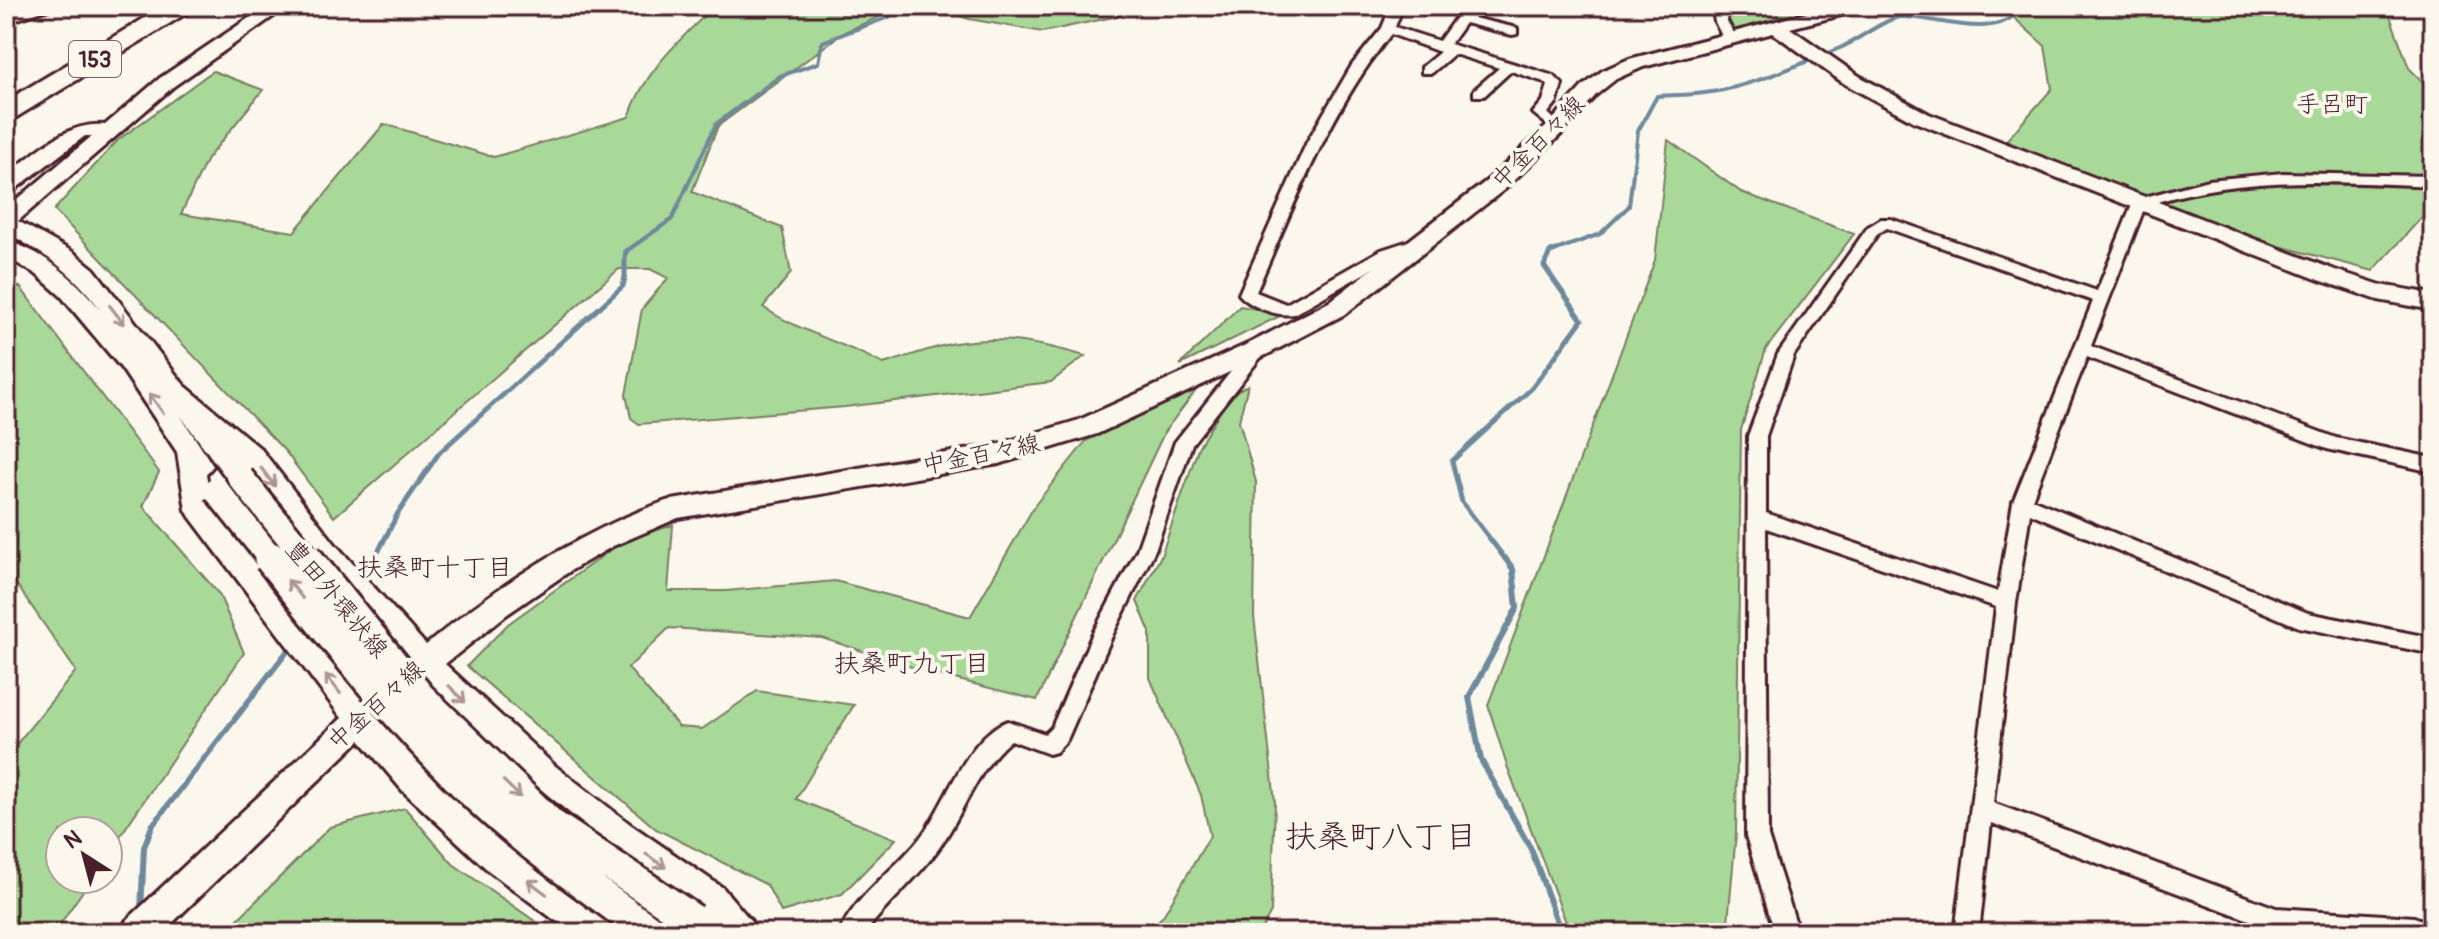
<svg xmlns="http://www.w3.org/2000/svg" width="2439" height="939" viewBox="0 0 2439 939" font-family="Pangolin,'Klee One',sans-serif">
  <rect width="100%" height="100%" fill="#fbf7ec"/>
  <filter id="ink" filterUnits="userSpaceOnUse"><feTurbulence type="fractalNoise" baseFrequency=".0125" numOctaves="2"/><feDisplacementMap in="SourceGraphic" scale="16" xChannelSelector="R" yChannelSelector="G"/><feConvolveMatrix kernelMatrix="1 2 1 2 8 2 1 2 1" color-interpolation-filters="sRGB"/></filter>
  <g filter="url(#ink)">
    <path fill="#a8d999" stroke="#797c62" stroke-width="2" d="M 714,6 L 904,6 L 844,32 L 718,126 L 692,192 L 782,228 L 791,273 L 763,307 C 799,332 845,343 883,364 C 909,357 936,345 962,342 C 1005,336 1044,344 1085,356 L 1051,382 L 845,407 L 639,424 L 631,418 L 626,395 L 642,309 L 668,278 L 650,269 L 619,269 L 334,517 L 285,451 L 54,210 L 118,140 L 213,71 L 263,90 L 207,159 L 181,214 L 294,232 L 384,124 L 494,157 L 629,117 C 644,71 680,40 714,6 Z
      M 930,6 L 1131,6 L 1118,16 L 1043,32 L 969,19 Z
      M 1729,6 L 1829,6 L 1734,30 L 1728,17 Z
      M 2012,6 L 2393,6 L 2389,13 L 2409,68 L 2433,92 L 2433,205 L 2373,271 L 2242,236 L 2004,143 L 2052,89 L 2045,46 L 2012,16 Z
      M 1668,140 L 1741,192 L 1854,234 L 1766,349 L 1741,430 L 1736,833 L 1727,933 L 1570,933 L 1506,763 L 1488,705 L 1655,260 Z
      M 6,284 L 20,287 L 159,472 L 143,506 L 219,594 L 244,653 L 108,854 L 108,831 L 60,831 L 60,879 L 91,879 L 54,933 L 6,933 L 6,757 L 76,671 L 6,569 Z
      M 1240,306 L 1284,314 L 1180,365 Z
      M 1204,380 L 1165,431 L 1037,700 L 927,672 L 822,638 L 669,628 L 628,668 L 679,727 L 702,729 L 757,691 L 854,705 L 796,799 L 896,839 L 842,894 L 781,912 L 767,885 L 656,829 L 467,666 L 508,624 L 623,541 L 673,525 L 668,591 L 726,591 L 835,581 L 970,617 L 1035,505 L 1086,441 Z
      M 1248,385 L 1239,421 L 1256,482 L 1254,616 L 1275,802 L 1271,912 L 1260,933 L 1146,933 L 1163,916 L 1210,836 L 1201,795 L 1150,678 L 1150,632 L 1137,601 L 1161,556 L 1199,446 L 1232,393 Z
      M 405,808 L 453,864 L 552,933 L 224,933 L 330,827 Z"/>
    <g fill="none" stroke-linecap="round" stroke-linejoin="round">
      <path stroke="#6e899c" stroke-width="4" d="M 625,252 L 672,219 L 716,124 L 780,76 L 818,63 L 822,42 L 889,17 L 895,6
        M 1551,252 L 1600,234 L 1629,206 L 1638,131 L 1657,96 C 1675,95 1694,95 1712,92 C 1752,86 1803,63 1840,48 C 1856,41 1886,18 1901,17 C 1937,16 1996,44 2023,6"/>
      <path stroke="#6e899c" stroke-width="5" d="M 374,560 L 398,513 L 439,453 L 623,286 C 628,272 622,260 627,250
        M 1506,560 L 1462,502 L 1452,461 L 1532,388 L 1582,320 L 1544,266 L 1550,252 L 1556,250"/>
      <path stroke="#6e899c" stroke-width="6" d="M 1505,558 L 1513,569 L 1517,608 L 1469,697 L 1481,760 L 1532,851 L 1561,933
        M 362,580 L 375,558
        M 141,912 L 144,847 L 152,826 L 293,644"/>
      <defs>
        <path id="street" d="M 38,6 L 58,6 L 6,23 L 6,15 Z
          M 1391,6 L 1403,6 L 1395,27 L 1439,41 L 1464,6 L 1476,6 L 1469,17 L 1517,28 L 1517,34 L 1512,35 L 1465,23 L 1450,44 L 1554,76 L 1562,84 L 1557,102 L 1548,113 L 1563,128 L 1556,132 L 1533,113 L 1543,101 L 1548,85 L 1544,82 L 1511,71 L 1484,96 L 1474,96 L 1474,90 L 1499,68 L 1454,54 L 1432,73 L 1422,73 L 1422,67 L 1440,52 L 1391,34 C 1329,111 1295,203 1256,292 L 1286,304 L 1381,250 L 1418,238 L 1426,243 L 1423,247 L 1391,258 L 1294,314 C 1277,317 1250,307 1239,294 L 1307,142 L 1352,65 L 1382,28 Z
          M 1712,6 L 1724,6 L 1727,22 L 1737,38 L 1735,41 L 1723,38 L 1715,22 Z
          M 2283,173 L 2433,176 L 2433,186 C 2336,182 2238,174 2145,206 L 2091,346 L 2336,438 L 2433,458 L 2433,472 L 2327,449 L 2087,357 L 2032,499 L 2308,613 L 2433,638 L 2433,654 L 2299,627 L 2030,513 L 2016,603 L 1993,803 L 2276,908 L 2414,917 L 2433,924 L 2433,933 L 2276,930 L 1991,823 L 1979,933 L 1955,933 L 1996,607 L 1766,528 L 1768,836 L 1799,933 L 1775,933 L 1746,836 L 1748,436 L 1778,354 L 1868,227 L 1881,219 L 1891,219 L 2097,291 L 2134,200 L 2208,180 ZM 1887,228 L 2093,301 L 2013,502 L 1998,592 L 1766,513 L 1766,436 L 1794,355 L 1878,233 Z
          M 1258,343 L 1266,349 L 1264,353 L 1192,444 L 1155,550 L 1113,634 L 1067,740 L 1056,752 L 1049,754 L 1011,740 C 976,769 964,813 939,848 C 917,879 887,903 865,933 L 839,933 C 855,896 895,870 920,838 C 946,805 966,736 1008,721 L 1045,734 L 1052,727 L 1093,633 L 1137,550 L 1175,442 L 1252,345 Z"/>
        <path id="secondary" d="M 267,6 L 288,6 L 174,86 L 18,221 L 73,252 L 94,269 L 184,385 L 261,449 L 335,544 L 426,645 C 498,585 577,533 666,501 L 999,444 L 1079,420 L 1250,343 L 1329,302 L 1489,179 L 1549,124 L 1582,87 L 1602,71 L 1629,59 L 1834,6 L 1864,6 L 1861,10 L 1790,28 L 1859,76 L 1929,114 L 2335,270 L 2381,285 L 2433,294 L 2433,310 L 2378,300 L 2319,280 L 1915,122 L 1845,84 L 1773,33 L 1643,67 L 1616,79 L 1596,95 L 1563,132 L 1505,189 L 1345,314 L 1266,355 L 1097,434 L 999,464 L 678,518 L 613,546 L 570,571 L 506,615 L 445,664 L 554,765 L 630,824 L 723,888 L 751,921 L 756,933 L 681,932 L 676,920 L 681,908 L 691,904 C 595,837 507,765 424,681 L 380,721 C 452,801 524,858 611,921 L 616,933 L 572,933 L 489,871 L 403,791 L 360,740 L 162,933 L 121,933 L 126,921 L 342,718 L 190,517 L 186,510 L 177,452 L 122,369 L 61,296 L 36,274 L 6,257 L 6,241 C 45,251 75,280 101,310 C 69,268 50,258 6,232 L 6,209 L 92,136 L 85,136 L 14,190 L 6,192 L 6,175 C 36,153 66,121 105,125 L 160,78 ZM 180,415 L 231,484 L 240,487 L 249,484 L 252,475 L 315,560 L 405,662 L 363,699 L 212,507 L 206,474 L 213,466 Z"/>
        <path id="highway" d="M 165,6 L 194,6 L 190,11 L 15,118 L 6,120 L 6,101 Z"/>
      </defs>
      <use href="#street" stroke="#4a1f2b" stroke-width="6"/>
      <use href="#secondary" stroke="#4a1f2b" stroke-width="6"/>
      <use href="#highway" stroke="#4a1f2b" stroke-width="6"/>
      <use href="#street" fill="#fbf7ec" fill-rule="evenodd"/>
      <use href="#secondary" fill="#fbf7ec" fill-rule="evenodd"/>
      <use href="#highway" fill="#fbf7ec" fill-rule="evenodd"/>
      <defs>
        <path id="secondary-bridge-far1" d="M 240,477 L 308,560
          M 216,490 L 272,560"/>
        <path id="secondary-bridge" d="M 270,558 C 336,641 402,725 479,798 C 532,848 593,890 652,933
          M 306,558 L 420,698 L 550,824 L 693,920"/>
      </defs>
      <use href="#secondary-bridge-far1" stroke="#4a1f2b" stroke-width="31" stroke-linecap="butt"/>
      <use href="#secondary-bridge" stroke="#4a1f2b" stroke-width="37" stroke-linecap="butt"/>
      <use href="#secondary-bridge-far1" stroke="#fbf7ec" stroke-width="25"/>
      <use href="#secondary-bridge" stroke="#fbf7ec" stroke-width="31"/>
    </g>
    <defs><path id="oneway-shaft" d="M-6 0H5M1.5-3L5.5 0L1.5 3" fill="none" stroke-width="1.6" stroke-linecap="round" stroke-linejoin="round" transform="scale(2)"/></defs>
    <g stroke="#ab9695">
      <use href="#oneway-shaft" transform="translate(117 315) rotate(52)"/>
      <use href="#oneway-shaft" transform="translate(156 403) rotate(-125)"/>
      <use href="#oneway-shaft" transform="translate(268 477) rotate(53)"/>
      <use href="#oneway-shaft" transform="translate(295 589) rotate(-129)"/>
      <use href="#oneway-shaft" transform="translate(333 684) rotate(-128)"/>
      <use href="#oneway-shaft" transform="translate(457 694) rotate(46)"/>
      <use href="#oneway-shaft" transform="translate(512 789) rotate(44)"/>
      <use href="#oneway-shaft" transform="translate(656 861) rotate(34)"/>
      <use href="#oneway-shaft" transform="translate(537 887) rotate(-143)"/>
    </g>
  </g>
  <g text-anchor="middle" stroke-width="8" stroke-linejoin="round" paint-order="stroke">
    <rect fill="#fbf7ec" stroke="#7f6065" stroke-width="2" x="69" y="41" width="52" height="36" rx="6"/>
    <g font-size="22" font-weight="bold" fill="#4a1f2b">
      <text x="95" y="67">153</text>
    </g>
    <g font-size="24" fill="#4a1f2b" stroke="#fbf7ec">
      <text x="2332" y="112">手呂町</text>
    </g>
    <g font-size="24" fill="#4a1f2b" stroke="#fbf7ec">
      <text transform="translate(1538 142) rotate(-45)" y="8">中金百々線</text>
      <text transform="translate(981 454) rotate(-11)" y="8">中金百々線</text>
      <text transform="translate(337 599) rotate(50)" y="8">豊田外環状線</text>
      <text transform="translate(376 705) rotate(-42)" y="8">中金百々線</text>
    </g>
    <g font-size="26" fill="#4a1f2b" stroke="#fbf7ec">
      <text x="435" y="576">扶桑町十丁目</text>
      <text x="912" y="672">扶桑町九丁目</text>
    </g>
    <g font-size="32" fill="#4a1f2b" stroke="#fbf7ec">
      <text x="1381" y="847">扶桑町八丁目</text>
    </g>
  </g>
  <rect width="2439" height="939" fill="none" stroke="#fbf7ec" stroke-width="32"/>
  <rect x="16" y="16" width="2407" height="907" fill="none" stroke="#4a1f2b" stroke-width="3" filter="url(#ink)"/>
  <g transform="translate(84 855) rotate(324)"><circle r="38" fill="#fbf7ec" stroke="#b4a19f" stroke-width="2"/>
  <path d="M0-6L14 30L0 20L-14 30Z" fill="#4a1f2b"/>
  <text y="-12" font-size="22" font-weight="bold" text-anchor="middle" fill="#4a1f2b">N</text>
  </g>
</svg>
